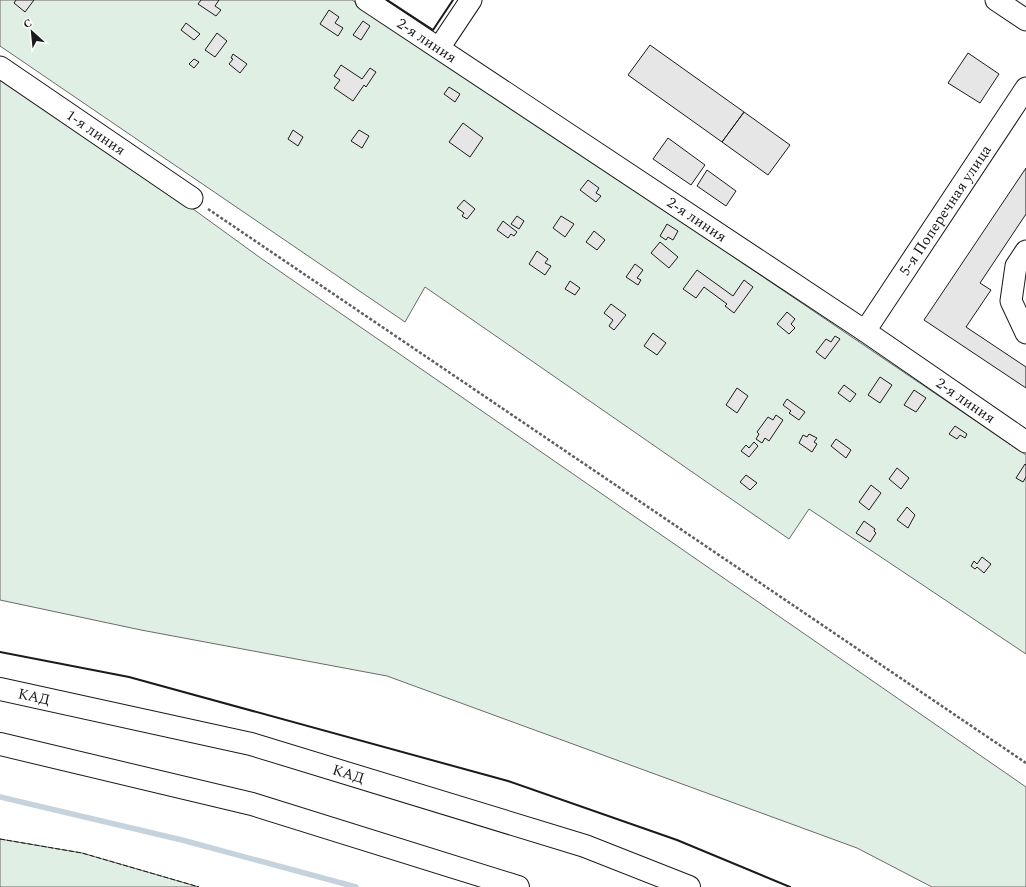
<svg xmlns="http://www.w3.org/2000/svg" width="1026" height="887" viewBox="0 0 1026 887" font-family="Spectral,serif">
  <rect width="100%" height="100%" fill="#fff"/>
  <path fill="#e0efe3" stroke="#6a6a6a" d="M 0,0 L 352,0 L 434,54 L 1026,455 L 1026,654 L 809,509 L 789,539 L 425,287 L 405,322 L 0,46 Z
    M 0,80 L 182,201 L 262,259 L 1026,787 L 1026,887 L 932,887 L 857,848 L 387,676 L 141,630 L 0,600 Z
    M 0,839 L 82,853 L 199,887 L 0,887 Z"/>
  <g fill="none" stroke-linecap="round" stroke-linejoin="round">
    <path stroke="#c6d2dc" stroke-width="5.5" d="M 0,797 L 182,840 L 356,887"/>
  </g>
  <path fill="#e6e6e6" stroke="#1a1a1a" d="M 16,0 L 34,0 L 25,12 L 14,3 Z
    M 201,0 L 219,0 L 215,6 L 221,10 L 216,16 L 198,4 Z
    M 329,10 L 339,17 L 335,23 L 343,28 L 338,36 L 320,24 Z
    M 363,21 L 370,26 L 361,40 L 353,35 Z
    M 186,23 L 200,34 L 194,40 L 181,30 Z
    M 217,33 L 227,41 L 215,57 L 205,50 Z
    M 650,45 L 744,112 L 722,142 L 628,75 Z
    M 968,53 L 999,74 L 980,103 L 948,83 Z
    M 233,54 L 247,64 L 240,73 L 229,64 L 233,59 L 231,58 Z
    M 194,59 L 199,62 L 194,68 L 189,64 Z
    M 341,65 L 362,79 L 370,68 L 376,72 L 366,87 L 364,85 L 353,101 L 334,88 L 340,80 L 334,76 Z
    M 449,87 L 460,94 L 455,102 L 444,94 Z
    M 744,112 L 790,145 L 768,175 L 722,142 Z
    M 463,123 L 483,138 L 470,157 L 449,142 Z
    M 293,130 L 303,137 L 298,146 L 288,139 Z
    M 359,130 L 369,136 L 362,148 L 351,141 Z
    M 668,138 L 705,165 L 691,185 L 653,159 Z
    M 1026,168 L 1026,214 L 980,283 L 991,290 L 966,327 L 1026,367 L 1026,388 L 924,320 Z
    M 707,170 L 736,191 L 726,206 L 697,186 Z
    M 588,180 L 599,188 L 596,193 L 601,196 L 596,202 L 580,190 Z
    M 464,200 L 475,209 L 467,219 L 462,216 L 464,213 L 457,208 Z
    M 517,216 L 524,221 L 519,229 L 511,224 Z
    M 561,216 L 574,224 L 565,237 L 553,228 Z
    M 503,221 L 517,232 L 514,236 L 511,234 L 508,238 L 497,230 Z
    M 667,224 L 678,231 L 673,240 L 668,237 L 666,240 L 660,236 Z
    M 594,231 L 605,240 L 597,250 L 586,242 Z
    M 660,242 L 678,257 L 669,268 L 651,253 Z
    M 537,251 L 548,259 L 545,263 L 551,266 L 545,275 L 529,264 Z
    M 635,264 L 643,270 L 637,278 L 641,280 L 638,285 L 626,277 Z
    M 697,270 L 733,296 L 744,280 L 753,287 L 734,313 L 725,306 L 727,304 L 704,287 L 696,298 L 683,289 Z
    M 570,281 L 580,288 L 575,295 L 565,289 Z
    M 611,304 L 626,315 L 614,330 L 609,326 L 613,320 L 604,313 Z
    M 787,312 L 795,319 L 791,324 L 795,328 L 789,334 L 777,324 Z
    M 653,333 L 666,343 L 657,355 L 644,346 Z
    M 835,336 L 840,339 L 825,359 L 816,352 L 826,339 L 831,342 Z
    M 880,377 L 892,385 L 880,403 L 868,395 Z
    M 844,385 L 856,394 L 850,402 L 838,393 Z
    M 737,388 L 748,396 L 737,413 L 726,405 Z
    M 914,390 L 926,398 L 916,412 L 904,405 Z
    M 787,399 L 805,412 L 799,420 L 789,413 L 791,411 L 783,405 Z
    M 776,415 L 783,420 L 769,441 L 765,438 L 762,443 L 756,439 L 759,434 L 757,432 L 768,417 L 773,420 Z
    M 955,426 L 967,434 L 965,438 L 960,435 L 957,439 L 949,434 Z
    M 809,434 L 817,438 L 814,442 L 817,444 L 812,452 L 799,443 L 803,435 L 807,437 Z
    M 836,439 L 851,450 L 846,458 L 831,446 Z
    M 754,442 L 758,446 L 749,457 L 741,451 L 746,445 L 749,448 Z
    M 1025,464 L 1026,465 L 1026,477 L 1023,482 L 1016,478 Z
    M 897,468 L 909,478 L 901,489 L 889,479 Z
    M 746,475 L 757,483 L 750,490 L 740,482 Z
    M 871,485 L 881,493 L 869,510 L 859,502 Z
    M 907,507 L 915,515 L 908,528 L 897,520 Z
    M 864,521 L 875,529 L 874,531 L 876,533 L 870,542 L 856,533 Z
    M 982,557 L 991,564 L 984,573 L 977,567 L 975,569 L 971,566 L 974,561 L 977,564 Z"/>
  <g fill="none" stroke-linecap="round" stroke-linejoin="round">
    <defs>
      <g id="minor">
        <path id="s1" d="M 366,0 L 865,331 L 1026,442"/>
        <path d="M 996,0 L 1026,20"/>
        <path d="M 439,48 L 471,0"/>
        <path id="s2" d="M 0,67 L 192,198"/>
        <path d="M 1026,251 L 1016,266 L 1011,301 L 1026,333"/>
        <path id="s3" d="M 865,331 L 1026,88"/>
      </g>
      <g id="highway">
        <path id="s4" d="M 0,689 L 251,744 L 585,846 L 689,887"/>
        <path d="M 0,744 L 252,804 L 518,887"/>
      </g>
    </defs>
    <use href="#minor" stroke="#1a1a1a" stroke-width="23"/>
    <use href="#highway" stroke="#1a1a1a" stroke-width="24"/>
    <path stroke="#5f5f5f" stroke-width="2.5" stroke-dasharray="3 2" stroke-linecap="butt" d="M 208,209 L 1026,763"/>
    <use href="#minor" stroke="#fff" stroke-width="21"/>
    <use href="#highway" stroke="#fff" stroke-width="22"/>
    <path stroke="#1a1a1a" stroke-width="1" stroke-dasharray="5 2" stroke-linecap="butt" d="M 0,839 L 82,853 L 199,887"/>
    <path stroke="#1a1a1a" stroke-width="2" d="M 387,0 L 433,30 L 453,0
      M 0,652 L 129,677 L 508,781 L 677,840 L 790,887"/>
  </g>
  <g text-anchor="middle" stroke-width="3" stroke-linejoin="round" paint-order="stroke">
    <g font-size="15" fill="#1a1a1a" stroke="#fff">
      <text dy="5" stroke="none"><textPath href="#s1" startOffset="73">2-я линия</textPath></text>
      <text dy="5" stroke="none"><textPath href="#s2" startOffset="116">1-я линия</textPath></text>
      <text dy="5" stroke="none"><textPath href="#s3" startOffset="145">5-я Поперечная улица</textPath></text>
      <text dy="5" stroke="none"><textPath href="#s1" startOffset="397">2-я линия</textPath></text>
      <text dy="5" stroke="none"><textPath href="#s1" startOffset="721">2-я линия</textPath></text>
      <text dy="5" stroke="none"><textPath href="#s4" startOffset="35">КАД</textPath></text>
      <text dy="5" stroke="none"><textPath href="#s4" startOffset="359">КАД</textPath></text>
    </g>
  </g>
  <g transform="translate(32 32) rotate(333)" stroke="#ffffff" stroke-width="3" paint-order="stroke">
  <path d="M0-3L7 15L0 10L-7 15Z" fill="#1a1a1a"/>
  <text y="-6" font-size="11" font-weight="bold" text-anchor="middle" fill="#1a1a1a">С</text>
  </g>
</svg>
